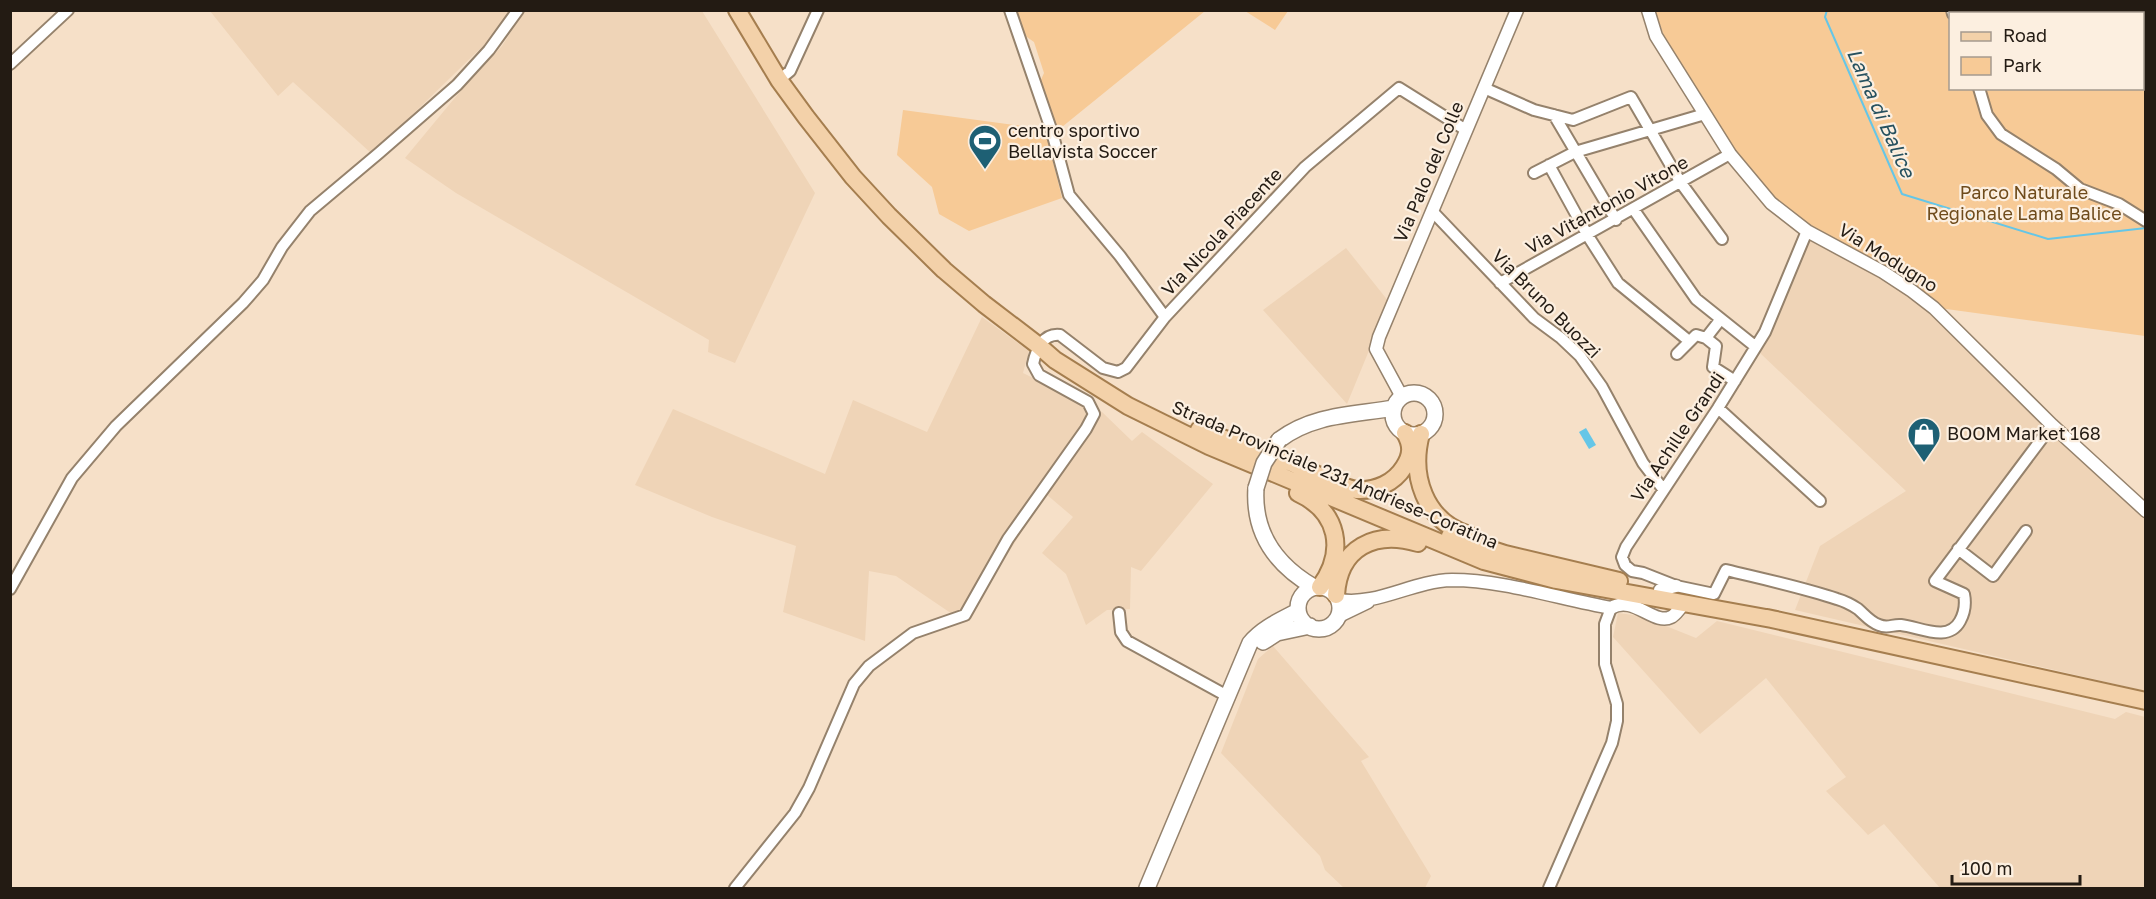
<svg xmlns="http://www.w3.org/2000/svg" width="2156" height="899" viewBox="0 0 2156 899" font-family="'Golos Text',sans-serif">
  <rect width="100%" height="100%" fill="#f6e0c8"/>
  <path fill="#efd4b7" d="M 525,10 L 702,11 L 815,193 L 735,363 L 708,352 L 709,340 L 456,193 L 405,158 L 458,94 L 502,46 Z
    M 210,11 L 511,11 L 488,41 L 372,154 L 293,82 L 278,96 Z
    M 1813,226 L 1928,295 L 2145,504 L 2145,691 L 1795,610 L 1820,546 L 1906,491 L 1760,353 Z
    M 1346,248 L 1389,302 L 1347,404 L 1263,310 Z
    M 982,317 L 1029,351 L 1023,373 L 1102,412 L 1132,441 L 1142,432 L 1213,484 L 1141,571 L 1131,567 L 1130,609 L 1107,610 L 1086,625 L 1066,574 L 1042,553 L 1073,517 L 1046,494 L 964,622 L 896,576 L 869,571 L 865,641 L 783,612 L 796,546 L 712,517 L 635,485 L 673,409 L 825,474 L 853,400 L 927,432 Z
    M 1618,613 L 1641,616 L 1696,638 L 1717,621 L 2115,719 L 2126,712 L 2145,717 L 2145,888 L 1940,888 L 1884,824 L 1868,835 L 1826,791 L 1846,777 L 1766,678 L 1700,734 L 1613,637 Z
    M 1273,646 L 1369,757 L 1361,761 L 1431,876 L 1425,888 L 1344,888 L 1325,870 L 1320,856 L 1221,753 L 1258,659 Z"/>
  <path fill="#f7ca96" d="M 1016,11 L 1205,11 L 1057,131 L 1040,82 L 1044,73 L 1034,42 L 1024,35 Z
    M 1245,11 L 1288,11 L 1275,30 Z
    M 1655,11 L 1946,11 L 1950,24 L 1950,88 L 2142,88 L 2143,35 L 2145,35 L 2145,336 L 1939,308 L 1820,232 L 1747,176 L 1674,63 Z
    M 903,110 L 1045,129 L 1062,198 L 969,231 L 939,214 L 932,187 L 897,155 Z"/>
  <path fill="#65c6e7" d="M 1586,428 L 1596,445 L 1589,449 L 1579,432 Z"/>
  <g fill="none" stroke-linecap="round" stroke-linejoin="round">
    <path stroke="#65c6e7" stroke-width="2" d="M 1827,10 L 1825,17 L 1902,194 L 2048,239 L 2146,228"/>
    <defs>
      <path id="minor" d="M 1010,10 L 1052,132 L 1069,195 L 1120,256 L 1165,317 L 1305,167 L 1399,88 L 1466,130
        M 1952,10 L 1953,14
        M 10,64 L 68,10
        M 779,80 L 790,71 L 818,10
        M 1484,88 L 1534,110 L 1573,120 L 1631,97 L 1681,183 L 1722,239
        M 1979,88 L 1987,115 L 2001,134 L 2056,169 L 2080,189 L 2119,204 L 2146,221
        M 1554,115 L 1616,220
        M 1549,165 L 1588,236 L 1618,283 L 1689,341
        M 1534,173 L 1575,152 L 1705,114
        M 1634,210 L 1696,299 L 1756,347
        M 1432,211 L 1534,318 L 1561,338 L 1580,356 L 1602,387 L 1643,463 L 1663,489
        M 1807,231 L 1765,332 L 1718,408 L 1626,547 L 1622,557 L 1625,565 L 1632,571 L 1643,573 L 1676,586 L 1714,594 L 1726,570 C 1763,579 1801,587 1837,599 C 1844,601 1852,605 1858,609 C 1865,615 1870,622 1879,625 C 1888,629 1893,624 1901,625 C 1920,627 1948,643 1960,621 C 1965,612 1966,604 1964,594 L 1935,581 L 2052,425
        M 1500,283 L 1730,154
        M 1706,338 L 1716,346 L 1713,367 L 1735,381
        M 1677,354 L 1696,335 L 1706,338 L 1720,320
        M 1718,408 L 1820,501
        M 1958,549 L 1993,576 L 2026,531
        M 10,589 L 72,478 L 116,426 L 243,303 L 263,280 L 282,247 L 310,211 L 379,153 L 457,85 L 489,50 L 518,10
        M 1119,613 L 1121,632 L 1127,641 L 1229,697
        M 735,888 L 795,813 L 809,788 L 854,684 L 869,666 L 913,633 L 965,615 L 1008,539 L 1086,429 L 1094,414 L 1088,402 L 1039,375 L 1033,364 C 1036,350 1043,333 1060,335 L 1103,368 L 1118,372 L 1126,368 L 1165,317
        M 1549,888 L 1612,743 L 1617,721 L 1617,704 L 1605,664 L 1605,624 L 1611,608"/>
      <path id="tertiary" d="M 1648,10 L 1656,36 L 1730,154 L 1771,203 L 1807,231 L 1883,272 L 1912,291 L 1934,308 L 2052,425 L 2146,511
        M 1402,397 L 1376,349 L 1379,337 L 1517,10
        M 1660,590 L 1676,586
        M 1339,600 C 1378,606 1412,581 1452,580 C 1503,580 1560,599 1611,608 C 1633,594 1654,626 1671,617 C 1676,615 1680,607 1684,604
        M 1339,616 L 1368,602"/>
      <path id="secondary" d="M1393 414a21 21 0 1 1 42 0a21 21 0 1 1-42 0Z
        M 1279,440 C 1313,414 1354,415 1394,408
        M 1256,488 C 1253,533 1276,565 1314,587
        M1298 608a21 21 0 1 1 42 0a21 21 0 1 1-42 0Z
        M 1263,642 L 1277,633 L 1310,626
        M 1147,888 L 1250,643 C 1262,628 1281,620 1298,611"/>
      <path id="primary" d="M 737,10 L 779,80 L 806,117 L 853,177 L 889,216 L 944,270 L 984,304 L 1039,346 L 1055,360 L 1128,406 L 1209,446 L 1484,561 L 1556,580 L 1777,620
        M 1199,430 C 1229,441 1260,450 1289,462 C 1308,469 1339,488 1357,490 C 1376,491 1394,483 1404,467 C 1412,455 1412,445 1405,433
        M 1421,434 C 1410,475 1424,521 1469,535
        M 1298,493 C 1339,512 1346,551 1320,587
        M 1450,536 L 1505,554 L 1619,581
        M 1336,595 C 1339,547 1375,530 1418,543
        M 1767,618 L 2146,701"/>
    </defs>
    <use href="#minor" stroke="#95826c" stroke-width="14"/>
    <use href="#tertiary" stroke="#95826c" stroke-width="15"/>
    <use href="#secondary" stroke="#95826c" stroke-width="18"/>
    <use href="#primary" stroke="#a57e4f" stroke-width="20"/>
    <use href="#minor" stroke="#fff" stroke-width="10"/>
    <use href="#tertiary" stroke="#fff" stroke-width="12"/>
    <use href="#secondary" stroke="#fff" stroke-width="15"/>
    <use href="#primary" stroke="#f3d1a9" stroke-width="16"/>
    <defs>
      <path id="secondary-bridge" d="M 1256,488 L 1264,463 L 1279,440"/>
    </defs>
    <use href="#secondary-bridge" stroke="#95826c" stroke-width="18" stroke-linecap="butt"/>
    <use href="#secondary-bridge" stroke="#fff" stroke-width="15"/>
  </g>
  <defs>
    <symbol id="stadium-pin" viewBox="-11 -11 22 30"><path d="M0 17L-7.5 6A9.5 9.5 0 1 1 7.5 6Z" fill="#1e6074" stroke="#fcefe0"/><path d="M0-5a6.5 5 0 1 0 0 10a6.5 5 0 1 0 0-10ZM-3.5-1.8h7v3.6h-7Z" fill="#fff"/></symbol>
    <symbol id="shop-pin" viewBox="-11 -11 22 30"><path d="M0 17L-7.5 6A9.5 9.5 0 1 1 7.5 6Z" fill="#1e6074" stroke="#fcefe0"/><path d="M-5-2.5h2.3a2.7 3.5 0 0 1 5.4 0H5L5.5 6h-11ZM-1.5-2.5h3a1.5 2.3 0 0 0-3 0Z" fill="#fff"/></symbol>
  </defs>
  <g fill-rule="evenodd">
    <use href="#stadium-pin" x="966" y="122" width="38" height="52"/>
    <use href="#shop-pin" x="1905" y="415" width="38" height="52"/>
  </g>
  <g text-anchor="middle" stroke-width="4.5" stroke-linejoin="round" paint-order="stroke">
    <g font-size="18" fill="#231b13" stroke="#fcefe0" text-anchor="start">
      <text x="1008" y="137">centro sportivo<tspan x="1008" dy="21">Bellavista Soccer</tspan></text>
      <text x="1947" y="440">BOOM Market 168</text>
    </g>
    <g font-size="18" fill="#231b13" stroke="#fcefe0">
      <text transform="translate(1429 172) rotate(-67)" y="6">Via Palo del Colle</text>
      <text transform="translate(1607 205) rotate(-29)" y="6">Via Vitantonio Vitone</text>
      <text transform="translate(1222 232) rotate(-47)" y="6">Via Nicola Piacente</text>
      <text transform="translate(1888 258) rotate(32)" y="6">Via Modugno</text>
      <text transform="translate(1546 304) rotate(45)" y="6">Via Bruno Buozzi</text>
      <text transform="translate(1678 437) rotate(-56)" y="6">Via Achille Grandi</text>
      <text transform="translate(1335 475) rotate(23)" y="6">Strada Provinciale 231 Andriese-Coratina</text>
    </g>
    <g font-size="18" fill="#6f4b1b" stroke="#fcefe0">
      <text x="2024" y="199">Parco Naturale<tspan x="2024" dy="21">Regionale Lama Balice</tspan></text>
    </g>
    <g font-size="20" font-style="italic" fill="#26515f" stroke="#fcefe0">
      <text transform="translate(1881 113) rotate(66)" y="7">Lama di Balice</text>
    </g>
  </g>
  <rect width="2156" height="899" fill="none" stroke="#231b13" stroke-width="24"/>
  <rect x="1949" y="12" width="195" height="78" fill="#fcefe0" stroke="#a59a8e" stroke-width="1.5"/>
  <rect x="1961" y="32" width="30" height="9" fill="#f3d1a9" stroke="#a59a8e" stroke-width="1.5"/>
  <text x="2003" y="42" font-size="18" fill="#231b13">Road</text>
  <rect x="1961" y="57" width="30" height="18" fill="#f7ca96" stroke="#a59a8e" stroke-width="1.5"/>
  <text x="2003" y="72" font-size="18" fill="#231b13">Park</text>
  <path d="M1952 875v9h128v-9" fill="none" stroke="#231b13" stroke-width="3"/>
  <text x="1961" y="875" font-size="18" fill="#231b13" stroke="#fcefe0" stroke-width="4.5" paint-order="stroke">100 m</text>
</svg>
